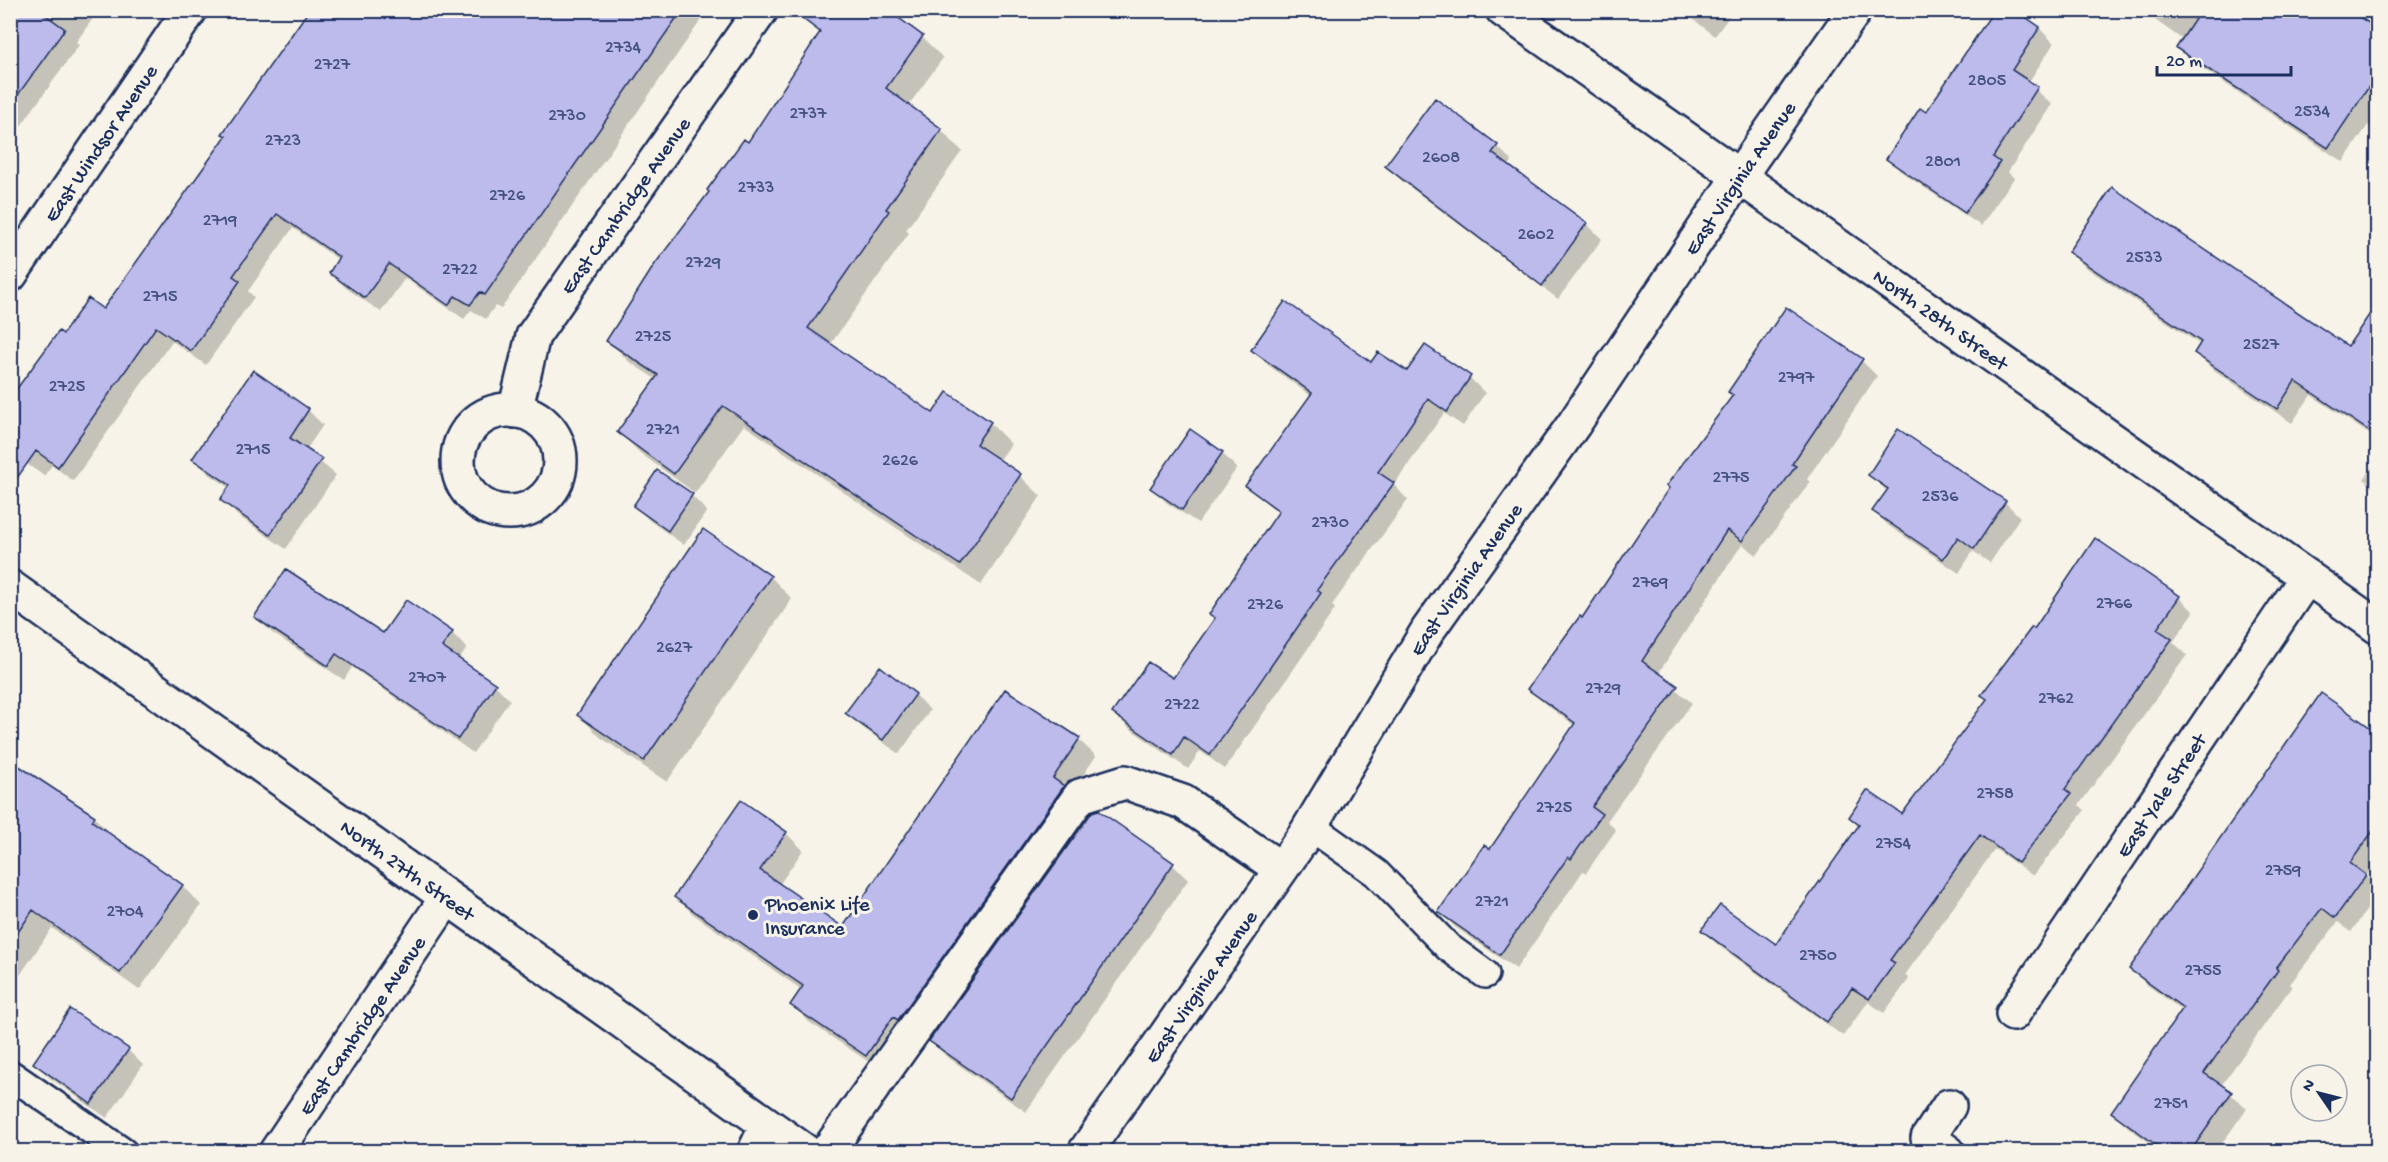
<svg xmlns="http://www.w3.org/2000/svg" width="2388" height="1162" viewBox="0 0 2388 1162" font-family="'Gochi Hand',sans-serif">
  <rect width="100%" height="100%" fill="#f7f3e8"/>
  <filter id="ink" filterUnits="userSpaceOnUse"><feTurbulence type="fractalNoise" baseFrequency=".0167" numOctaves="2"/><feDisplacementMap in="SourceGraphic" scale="12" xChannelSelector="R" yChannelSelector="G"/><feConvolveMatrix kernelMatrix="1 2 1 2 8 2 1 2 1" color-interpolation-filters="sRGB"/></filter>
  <g filter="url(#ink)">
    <path fill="#0003" d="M 10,10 L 99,10 L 76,42 L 79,45 L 10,141 Z
      M 580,10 L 708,10 L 501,309 L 495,306 L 486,319 L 471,310 L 464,319 L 405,278 L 381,312 L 346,288 L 331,273 L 339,260 L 293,228 L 248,291 L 254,297 L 206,365 L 172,341 L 73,481 L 52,465 L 44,476 L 10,452 L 64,336 Z
      M 886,10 L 922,37 L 943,58 L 908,106 L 941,130 L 962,151 L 906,230 L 909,233 L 830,345 L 934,415 L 947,394 L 990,423 L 1011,444 L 999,461 L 1020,476 L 1041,496 L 981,585 L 744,425 L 695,493 L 640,453 L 619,432 L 657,380 L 628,361 L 608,340 L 748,144 Z
      M 1681,10 L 1734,10 L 1715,36 Z
      M 2141,10 L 2346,10 L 2378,31 L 2378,132 L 2368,125 L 2343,162 L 2193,62 L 2178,47 L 2183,40 Z
      M 2039,28 L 2054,43 L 2028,83 L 2052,104 L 2008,172 L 2014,178 L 1981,226 L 1903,173 L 1888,158 Z
      M 1497,146 L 1512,161 L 1508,167 L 1587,224 L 1602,239 L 1558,299 L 1402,181 L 1387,166 Z
      M 2070,252 L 2348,348 L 2378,327 L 2378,440 L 2311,395 L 2292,423 L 2211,368 L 2196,353 L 2201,345 L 2085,267 Z
      M 1786,309 L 1862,361 L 1877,376 L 1807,479 L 1810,482 L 1757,555 L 1742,544 L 1658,674 L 1692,703 L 1607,821 L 1616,830 L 1586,873 L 1583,871 L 1516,969 L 1455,927 L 1440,912 L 1490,851 L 1575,726 L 1544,703 L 1529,688 L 1583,620 L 1734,395 Z
      M 1425,347 L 1470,378 L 1485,393 L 1463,426 L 1444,413 L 1394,485 L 1408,500 L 1332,605 L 1335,609 L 1225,769 L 1200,751 L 1188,769 L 1129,728 L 1114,713 L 1173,680 L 1216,619 L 1211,614 L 1279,513 L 1247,486 L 1311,396 L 1268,365 L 1253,350 L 1372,364 L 1408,373 Z
      M 308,410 L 323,425 L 306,450 L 336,475 L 286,549 L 237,515 L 222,500 L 230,488 L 209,474 L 194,459 Z
      M 1222,453 L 1237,468 L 1198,523 L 1167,503 L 1152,488 Z
      M 2378,460 L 2378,492 L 2364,479 Z
      M 1870,475 L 2005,502 L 2020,517 L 1990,563 L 1973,551 L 1959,573 L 1889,526 L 1874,511 L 1888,492 Z
      M 692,496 L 707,511 L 684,545 L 650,521 L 635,506 Z
      M 704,531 L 771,577 L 792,599 L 667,782 L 600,737 L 579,715 Z
      M 2179,597 L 2194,612 L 2173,642 L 2187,655 L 2079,805 L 2085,810 L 2033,876 L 1995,849 L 1905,975 L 1909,979 L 1884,1013 L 1868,1002 L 1843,1036 L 1718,945 L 1703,930 L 1777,946 L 1860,826 L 1851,817 L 1902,816 L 1988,700 L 2034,631 Z
      M 256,617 L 383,635 L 452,633 L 467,648 L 459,660 L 495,685 L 510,700 L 473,753 L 352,667 L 344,680 L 271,632 Z
      M 915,695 L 930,710 L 899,754 L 862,727 L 847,712 Z
      M 2378,735 L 2378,859 L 2366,876 L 2378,888 L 2378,894 L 2351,932 L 2338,922 L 2290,984 L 2292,986 L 2221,1086 L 2247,1108 L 2216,1152 L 2162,1152 L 2128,1127 L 2113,1112 L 2183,1011 L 2146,984 L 2131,969 Z
      M 1079,740 L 1096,756 L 884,1072 L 809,1022 L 792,1005 L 802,990 L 693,914 L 676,897 L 786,833 L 803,850 L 779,885 L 843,929 Z
      M 10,760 L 94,817 L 113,836 L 182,886 L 201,905 L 139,990 L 52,928 L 10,990 Z
      M 1098,812 L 1173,865 L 1188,880 L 1026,1112 L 946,1056 L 931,1041 Z
      M 128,1050 L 143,1065 L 107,1118 L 50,1078 L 35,1063 Z
      M 2298,1142 L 2311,1152 L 2291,1152 Z"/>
    <path fill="#bdbbec" stroke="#1b2f5e" stroke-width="1.5" d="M 10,10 L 39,10 L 65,29 L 10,106 Z
      M 309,10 L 682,10 L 485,295 L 480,292 L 470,305 L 455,296 L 448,305 L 389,264 L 365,298 L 329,273 L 339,257 L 277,214 L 233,276 L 240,281 L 191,351 L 156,327 L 58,467 L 36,451 L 10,488 L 10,398 L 59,331 L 63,334 L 88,298 L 103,309 L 226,136 L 222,134 Z
      M 791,10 L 888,10 L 923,36 L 886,88 L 942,129 L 886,209 L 889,211 L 808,328 L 933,413 L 947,392 L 991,422 L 976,444 L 1021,474 L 960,565 L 723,406 L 674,474 L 617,432 L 658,375 L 606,341 L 655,264 L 709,192 L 707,190 L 744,139 L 748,142 L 820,32 Z
      M 1994,10 L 2015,10 L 2040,27 L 2012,70 L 2038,87 L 1993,157 L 2000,162 L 1965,213 L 1886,159 L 1920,108 L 1926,112 Z
      M 2201,10 L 2349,10 L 2378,29 L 2378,73 L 2328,148 L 2176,48 Z
      M 1435,98 L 1498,145 L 1492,153 L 1587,223 L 1542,286 L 1385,166 Z
      M 2112,187 L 2348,346 L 2378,302 L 2378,437 L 2295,381 L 2277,409 L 2194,353 L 2201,342 L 2068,252 Z
      M 1285,301 L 1371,362 L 1378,352 L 1407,371 L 1425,345 L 1471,376 L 1447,412 L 1428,399 L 1378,472 L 1394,483 L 1317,590 L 1321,593 L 1210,755 L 1184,737 L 1173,755 L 1112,713 L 1148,662 L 1173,678 L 1215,618 L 1209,614 L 1279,511 L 1245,486 L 1312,393 L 1251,350 Z
      M 1786,307 L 1863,359 L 1792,464 L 1796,466 L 1742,541 L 1727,530 L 1642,661 L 1678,686 L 1592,807 L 1602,814 L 1571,859 L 1568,857 L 1500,955 L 1438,912 L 1484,845 L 1490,849 L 1575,723 L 1527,689 L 1580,616 L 1582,618 L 1669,488 L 1666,486 L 1733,395 L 1728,392 Z
      M 253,370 L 309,409 L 290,438 L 322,459 L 270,535 L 220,500 L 230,485 L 192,459 Z
      M 1190,429 L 1223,452 L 1182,510 L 1150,488 Z
      M 1898,429 L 2006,501 L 1974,549 L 1958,537 L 1943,559 L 1872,511 L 1888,489 L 1868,475 Z
      M 657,470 L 693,494 L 668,531 L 633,506 Z
      M 703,529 L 771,576 L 644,761 L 577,715 Z
      M 2095,538 L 2180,596 L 2157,629 L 2172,639 L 2065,789 L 2071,794 L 2018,863 L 1980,835 L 1890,960 L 1895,963 L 1869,999 L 1852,988 L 1827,1022 L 1701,930 L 1720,905 L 1776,944 L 1859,825 L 1849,817 L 1867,790 L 1902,814 L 1987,699 L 1981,695 L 2032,627 L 2034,629 Z
      M 286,569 L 383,633 L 406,600 L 453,632 L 442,647 L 496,684 L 458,739 L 336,654 L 328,666 L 254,617 Z
      M 880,666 L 916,694 L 883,740 L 845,713 Z
      M 1005,689 L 1080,738 L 1053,778 L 1064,786 L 898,1020 L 893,1017 L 866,1056 L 790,1005 L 803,986 L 674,897 L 741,800 L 787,832 L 760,870 L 843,927 Z
      M 2321,693 L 2378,733 L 2378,824 L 2350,863 L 2366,875 L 2335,918 L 2322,908 L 2276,968 L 2278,970 L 2204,1073 L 2232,1092 L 2190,1152 L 2166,1152 L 2111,1112 L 2183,1008 L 2129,969 Z
      M 10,760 L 95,816 L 92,821 L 183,885 L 120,973 L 33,910 L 10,944 Z
      M 1098,810 L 1174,863 L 1011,1098 L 929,1041 L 1092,812 Z
      M 70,1009 L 129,1049 L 91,1104 L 33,1063 Z"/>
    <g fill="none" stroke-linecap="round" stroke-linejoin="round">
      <defs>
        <path id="service" d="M 1310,826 L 1376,873 L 1448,947 L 1485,974
          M 10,1074 L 123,1152
          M 751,1152 L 765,1123"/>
        <g id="minor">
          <path id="s1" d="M 1503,10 L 2378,627"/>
          <path id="s2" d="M 10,275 L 190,10"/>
          <circle cx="509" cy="461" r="51"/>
          <path id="s3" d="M 515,411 L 533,336 L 761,10"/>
          <path id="s4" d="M 10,587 L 806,1152"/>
          <path id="s5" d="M 2013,1014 L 2307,577"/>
          <path id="s6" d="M 276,1152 L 446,899"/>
          <path d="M 827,1152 L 1080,796 L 1125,782 L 1183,802 L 1281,869"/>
          <path id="s7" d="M 1085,1152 L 1305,835 L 1428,630 L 1574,424 L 1738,178 L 1855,10"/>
          <path d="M 1948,1152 L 1928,1138 L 1949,1106"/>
        </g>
      </defs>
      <use href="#service" stroke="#1b2f5e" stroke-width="32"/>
      <use href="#minor" stroke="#1b2f5e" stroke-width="38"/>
      <use href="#service" stroke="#f7f3e8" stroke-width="27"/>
      <use href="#minor" stroke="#f7f3e8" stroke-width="33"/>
    </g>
  </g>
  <circle fill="#1b2f5e" stroke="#f7f3e8" stroke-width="2" cx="753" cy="915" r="6"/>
  <g text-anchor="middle" stroke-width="6" stroke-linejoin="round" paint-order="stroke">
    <g font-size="18" fill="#445282">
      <text x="623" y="52">2734</text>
      <text x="332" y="69">2727</text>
      <text x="1987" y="85">2805</text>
      <text x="2312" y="116">2534</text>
      <text x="808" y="118">2737</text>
      <text x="567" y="120">2730</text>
      <text x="283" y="145">2723</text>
      <text x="1441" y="162">2608</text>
      <text x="1943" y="166">2801</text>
      <text x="756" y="192">2733</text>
      <text x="507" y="200">2726</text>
      <text x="220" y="225">2719</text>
      <text x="1536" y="239">2602</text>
      <text x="2144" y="262">2533</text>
      <text x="703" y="267">2729</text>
      <text x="460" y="274">2722</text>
      <text x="160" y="301">2715</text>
      <text x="653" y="341">2725</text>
      <text x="2261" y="349">2527</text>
      <text x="1796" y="382">2797</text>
      <text x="67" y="391">2725</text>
      <text x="663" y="434">2721</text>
      <text x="253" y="454">2715</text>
      <text x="900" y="465">2626</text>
      <text x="1731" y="482">2775</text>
      <text x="1940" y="501">2536</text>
      <text x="1330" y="527">2730</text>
      <text x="1650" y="587">2769</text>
      <text x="2114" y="608">2766</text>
      <text x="1265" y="609">2726</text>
      <text x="674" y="652">2627</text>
      <text x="427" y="682">2707</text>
      <text x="1603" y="693">2729</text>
      <text x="2056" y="703">2762</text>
      <text x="1182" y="709">2722</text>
      <text x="1995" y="798">2758</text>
      <text x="1554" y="812">2725</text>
      <text x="1893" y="848">2754</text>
      <text x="2283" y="875">2759</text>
      <text x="1492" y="906">2721</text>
      <text x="125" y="916">2704</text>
      <text x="1818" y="960">2750</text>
      <text x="2203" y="975">2755</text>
      <text x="2171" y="1108">2751</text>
    </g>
    <g font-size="21" fill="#1b2f5e" stroke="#f7f3e8">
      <text dy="7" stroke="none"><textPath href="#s2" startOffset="160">East Windsor Avenue</textPath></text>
      <text dy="7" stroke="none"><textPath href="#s7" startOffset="1174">East Virginia Avenue</textPath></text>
      <text dy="7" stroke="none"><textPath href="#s3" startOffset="237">East Cambridge Avenue</textPath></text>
      <text dy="7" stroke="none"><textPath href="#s1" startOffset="536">North 28th Street</textPath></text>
      <text dy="7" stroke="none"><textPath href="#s7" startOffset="688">East Virginia Avenue</textPath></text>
      <text dy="7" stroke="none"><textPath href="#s5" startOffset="264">East Yale Street</textPath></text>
      <text dy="7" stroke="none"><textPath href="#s4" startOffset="488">North 27th Street</textPath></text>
      <text dy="7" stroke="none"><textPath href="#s7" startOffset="202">East Virginia Avenue</textPath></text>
      <text dy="7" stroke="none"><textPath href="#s6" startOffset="153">East Cambridge Avenue</textPath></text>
    </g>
    <g font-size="21" fill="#1b2f5e" stroke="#f7f3e8" text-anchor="start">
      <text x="765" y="910">Phoenix Life<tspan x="765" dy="24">Insurance</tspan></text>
    </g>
  </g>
  <rect width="2388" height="1162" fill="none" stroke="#f7f3e8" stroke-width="36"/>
  <rect x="18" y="18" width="2352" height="1126" fill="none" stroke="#1b2f5e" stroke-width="2" filter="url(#ink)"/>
  <g transform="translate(2319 1093) rotate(305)"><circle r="28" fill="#f7f3e8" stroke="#9fa5b1" stroke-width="1.5"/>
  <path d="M0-4.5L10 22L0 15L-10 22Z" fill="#1b2f5e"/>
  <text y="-9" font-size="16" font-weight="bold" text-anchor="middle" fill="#1b2f5e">N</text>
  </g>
  <path d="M2157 66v9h134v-9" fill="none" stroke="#1b2f5e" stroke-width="3"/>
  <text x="2166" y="66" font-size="18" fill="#1b2f5e" stroke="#f7f3e8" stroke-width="4.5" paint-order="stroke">20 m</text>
</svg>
